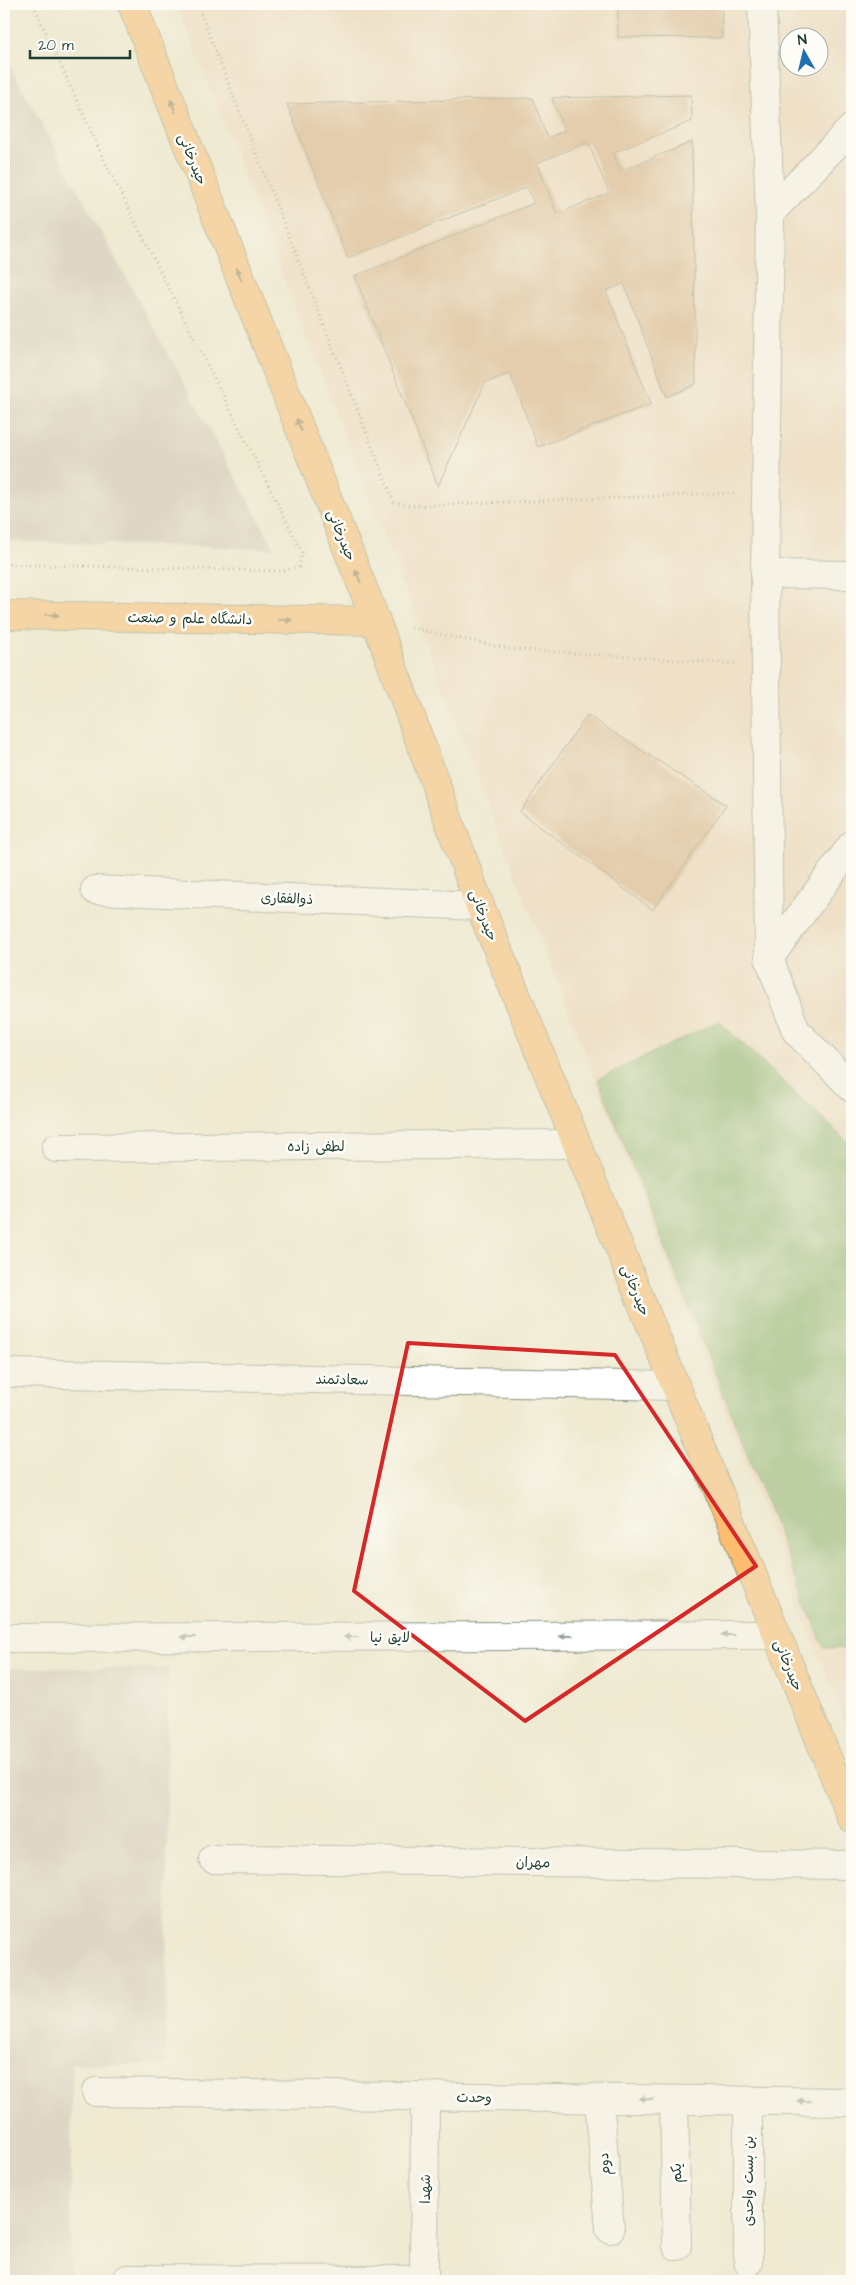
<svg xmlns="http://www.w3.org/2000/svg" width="856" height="2285" viewBox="0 0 856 2285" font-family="'Architects Daughter','Playpen Sans Arabic',sans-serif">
  <rect width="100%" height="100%" fill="#fdfcf7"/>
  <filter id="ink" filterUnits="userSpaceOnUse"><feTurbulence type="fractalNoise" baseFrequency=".02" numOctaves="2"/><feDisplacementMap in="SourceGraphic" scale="10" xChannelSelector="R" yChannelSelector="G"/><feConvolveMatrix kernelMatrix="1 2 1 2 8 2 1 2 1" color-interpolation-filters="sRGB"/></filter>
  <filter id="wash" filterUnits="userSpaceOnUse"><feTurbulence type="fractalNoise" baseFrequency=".0096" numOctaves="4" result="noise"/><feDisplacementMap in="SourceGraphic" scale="20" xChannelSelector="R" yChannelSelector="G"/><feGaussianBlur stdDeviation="1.12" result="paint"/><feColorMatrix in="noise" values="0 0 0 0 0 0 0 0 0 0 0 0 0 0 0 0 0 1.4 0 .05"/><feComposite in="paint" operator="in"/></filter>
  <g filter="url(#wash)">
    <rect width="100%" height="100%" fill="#efead1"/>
    <path fill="#efd6bb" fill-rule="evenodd" d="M 177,4 L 852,4 L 852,1741 ZM 788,38 L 818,38 L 818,68 L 788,68 Z"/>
    <path fill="#cdc2b9" d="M 4,55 L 275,549 L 4,541 Z
      M 4,1668 L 168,1668 L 166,2065 L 72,2064 L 70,2281 L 4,2281 Z"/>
    <path fill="#80b069" stroke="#50764e" d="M 719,1021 L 852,1146 L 852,1649 L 824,1648 L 598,1079 Z"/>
    <g id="blocks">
      <path fill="#d5aa7f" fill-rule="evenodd" d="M 618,4 L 722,4 L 721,38 L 618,37 Z
        M 691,95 L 692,121 L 613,153 L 620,171 L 692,142 L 696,384 L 667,397 L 624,284 L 606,291 L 651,404 L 538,447 L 510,373 L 485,383 L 438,486 L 355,276 L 534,203 L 527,187 L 348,258 L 287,104 L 533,98 L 547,138 L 565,131 L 552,98 ZM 588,142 L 609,193 L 557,214 L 537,163 Z
        M 587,715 L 726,805 L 653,910 L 520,812 Z"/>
    </g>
  </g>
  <g filter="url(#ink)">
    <use href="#blocks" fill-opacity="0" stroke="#879482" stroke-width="1"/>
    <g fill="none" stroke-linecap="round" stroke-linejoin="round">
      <defs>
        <path id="minor" d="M 762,4 L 770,213 L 765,574 L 769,958 L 796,1031 L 852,1088
          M 770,213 L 852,128
          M 765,574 L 852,575
          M 95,890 L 480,906
          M 769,958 L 852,845
          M 56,1148 L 577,1144
          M 9,1373 L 675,1386
          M 4,1638 L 777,1635
          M 213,1859 L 852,1865
          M 96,2092 L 852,2102
          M 599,2099 L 610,2229
          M 674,2100 L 677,2246
          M 748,2262 L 748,2101
          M 127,2279 L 424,2280
          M 424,2281 L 425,2097"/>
        <path id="major" d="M 132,4 L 376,621 L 480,906 L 852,1819
          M 4,615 L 376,621"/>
      </defs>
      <use href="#minor" stroke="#879482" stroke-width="30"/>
      <use href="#major" stroke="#879482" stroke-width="30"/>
      <path stroke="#879482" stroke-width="3" stroke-dasharray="1 4" stroke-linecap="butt" d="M 197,4 L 394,502 L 412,506 L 737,493
        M 4,564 L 283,571 L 299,567 L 302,552 L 103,158 L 33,4
        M 411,628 L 511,649 L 735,664"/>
      <use href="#minor" stroke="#fff" stroke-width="28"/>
      <use href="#major" stroke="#fdbc70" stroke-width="28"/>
    </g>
    <defs><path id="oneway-solid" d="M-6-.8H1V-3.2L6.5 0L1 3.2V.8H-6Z" transform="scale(1.25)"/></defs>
    <g fill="#83764f">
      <use href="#oneway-solid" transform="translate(173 106) rotate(-112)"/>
      <use href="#oneway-solid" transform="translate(239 274) rotate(-112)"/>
      <use href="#oneway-solid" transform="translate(299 425) rotate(-112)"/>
      <use href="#oneway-solid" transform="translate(358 576) rotate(-112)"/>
      <use href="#oneway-solid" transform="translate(52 615) rotate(1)"/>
      <use href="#oneway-solid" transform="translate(285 620) rotate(1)"/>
    </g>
    <g fill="#8f9e9a">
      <use href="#oneway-solid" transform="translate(728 1635) rotate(180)"/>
      <use href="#oneway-solid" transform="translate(566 1636) rotate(180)"/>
      <use href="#oneway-solid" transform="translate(188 1637) rotate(180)"/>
      <use href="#oneway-solid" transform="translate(351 1637) rotate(180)"/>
      <use href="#oneway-solid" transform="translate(646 2099) rotate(-179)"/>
      <use href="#oneway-solid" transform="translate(804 2101) rotate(-179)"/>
    </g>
  </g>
  <path d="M0 0H856V2285H0ZM 408,1343 L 615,1355 L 756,1566 L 525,1721 L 354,1591 Z" fill="#efead1" fill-opacity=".55" fill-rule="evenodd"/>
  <path fill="none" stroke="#d62828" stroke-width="4" stroke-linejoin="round" d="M 408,1343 L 615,1355 L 756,1566 L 525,1721 L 354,1591 Z"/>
  <g text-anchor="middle" stroke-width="5" stroke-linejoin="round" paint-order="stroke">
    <g font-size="14" fill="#1f3d34" stroke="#fdfcf7">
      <text transform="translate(193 159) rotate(68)" y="5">حیدرخانی</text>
      <text transform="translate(342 535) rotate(68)" y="5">حیدرخانی</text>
      <text transform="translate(190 618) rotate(1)" y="5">دانشگاه علم و صنعت</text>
      <text transform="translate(287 898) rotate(2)" y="5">ذوالفقاری</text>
      <text transform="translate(484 915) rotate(69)" y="5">حیدرخانی</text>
      <text x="316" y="1151">لطفی زاده</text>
      <text transform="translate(636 1290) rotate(68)" y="5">حیدرخانی</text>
      <text transform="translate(342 1379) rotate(1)" y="5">سعادتمند</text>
      <text x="390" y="1642">لایق نیا</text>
      <text transform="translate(789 1665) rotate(68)" y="5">حیدرخانی</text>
      <text transform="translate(533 1862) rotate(1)" y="5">مهران</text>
      <text transform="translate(474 2097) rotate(1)" y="5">وحدت</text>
      <text transform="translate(604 2164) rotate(-95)" y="5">دوم</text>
      <text transform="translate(676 2173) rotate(-91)" y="5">یکم</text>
      <text transform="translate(748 2181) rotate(-90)" y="5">بن بست واحدی</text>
      <text transform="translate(425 2189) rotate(-90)" y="5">شهدا</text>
    </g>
  </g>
  <rect width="856" height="2285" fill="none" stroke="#fdfcf7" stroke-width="20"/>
  <g transform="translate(804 52) rotate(352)"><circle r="24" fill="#fdfcf7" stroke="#a4b0a9"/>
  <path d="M0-4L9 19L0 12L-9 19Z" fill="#1f6fb2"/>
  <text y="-8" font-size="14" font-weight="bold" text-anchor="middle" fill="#1f3d34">N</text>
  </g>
  <path d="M30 50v8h100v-8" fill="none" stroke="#1f3d34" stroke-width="2.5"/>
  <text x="38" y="50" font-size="15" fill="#1f3d34" stroke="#fdfcf7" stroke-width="4" paint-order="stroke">20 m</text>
</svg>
